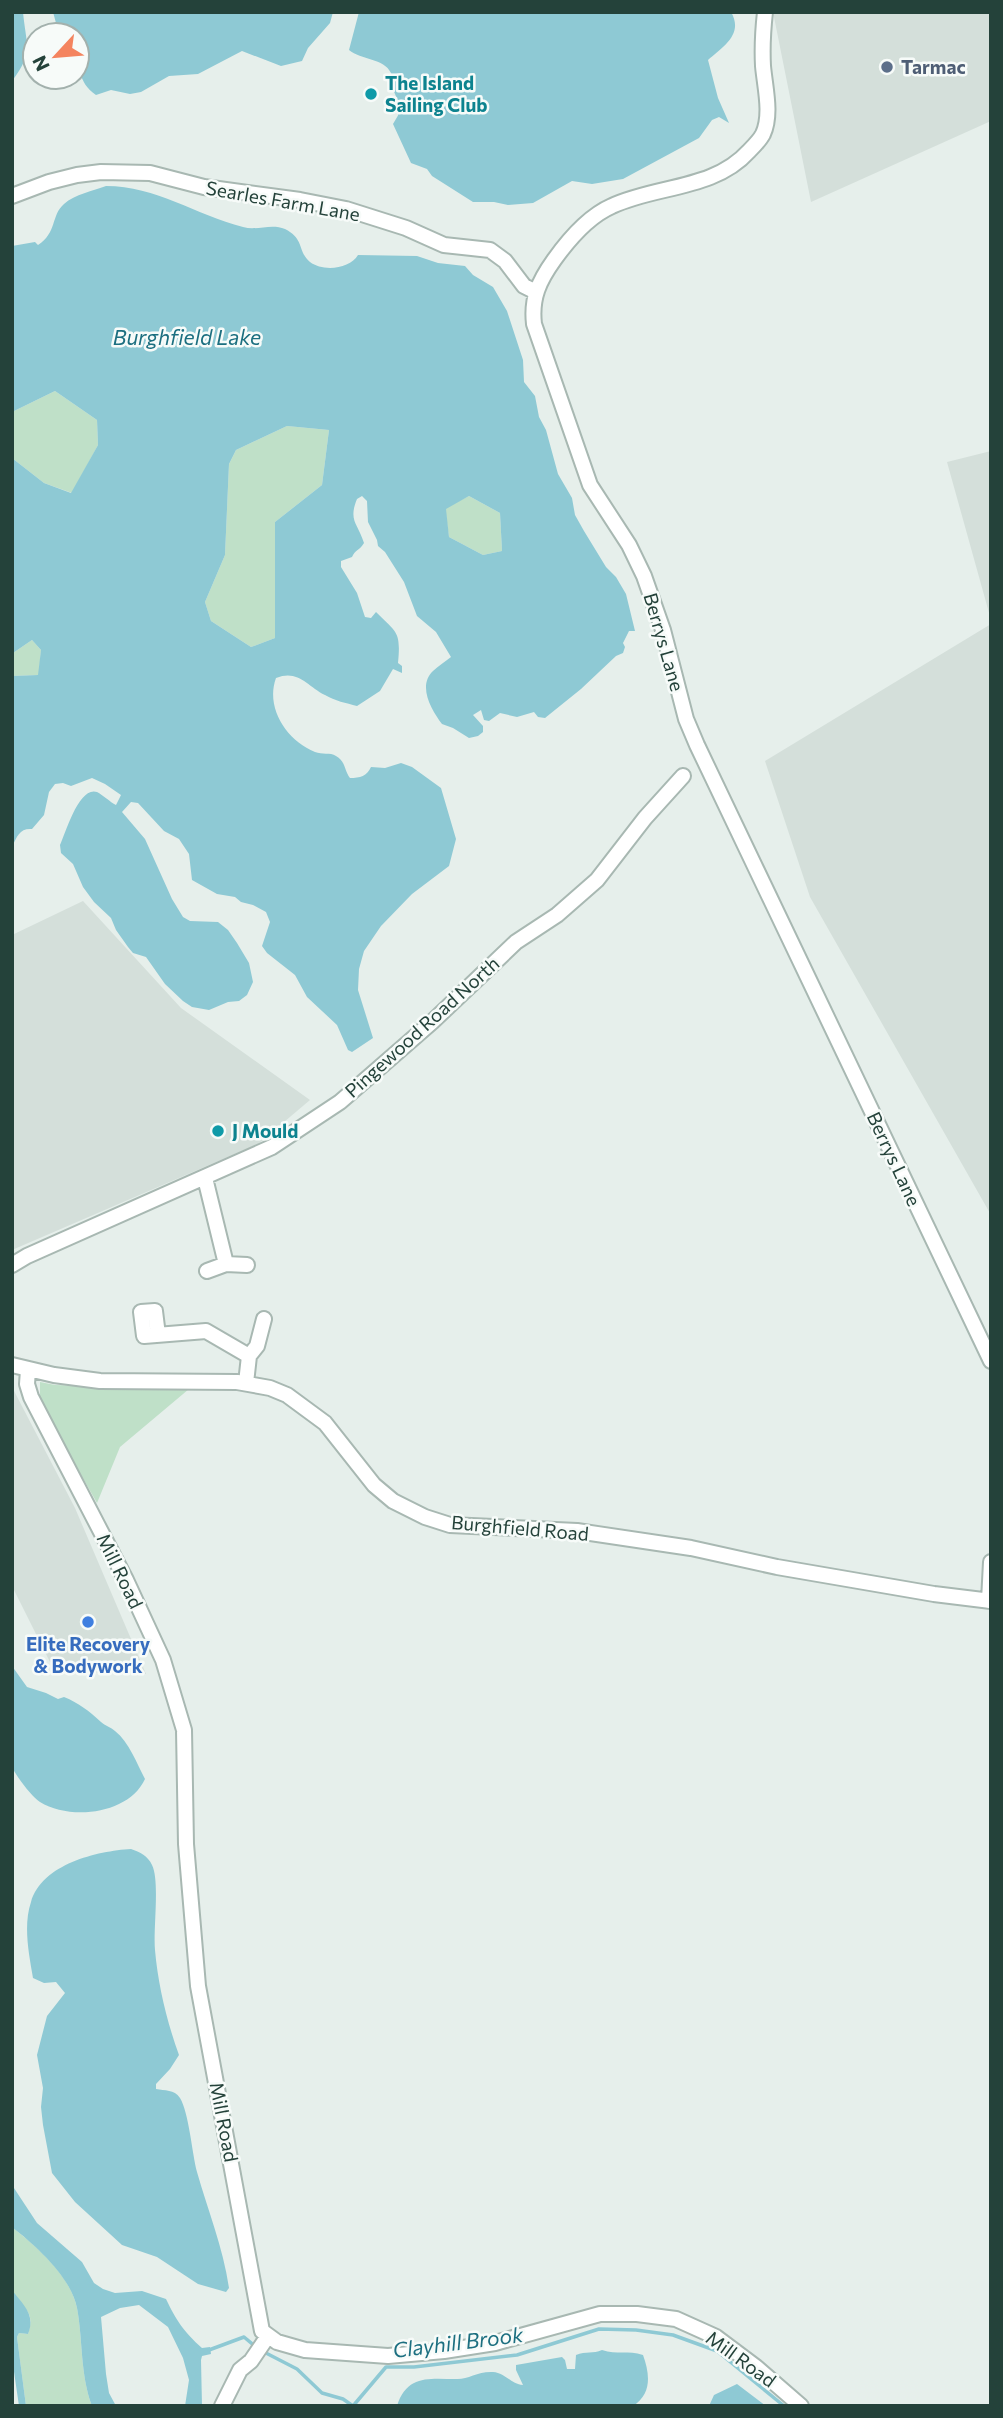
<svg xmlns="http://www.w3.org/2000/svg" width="1003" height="2418" viewBox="0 0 1003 2418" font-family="Commissioner,sans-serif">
  <rect width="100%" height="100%" fill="#e6efeb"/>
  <path fill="#d4dfda" d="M 773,12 L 991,12 L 991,121 L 811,202 Z
    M 991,451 L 991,620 L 947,462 Z
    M 991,624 L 991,1215 L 810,897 L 765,761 Z
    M 83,901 L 181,1008 L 310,1100 L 258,1144 L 12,1250 L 12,935 Z
    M 12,1387 L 75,1508 L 146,1674 L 82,1672 L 50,1662 L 12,1586 Z"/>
  <path fill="#bfe0c8" d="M 55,391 L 97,420 L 98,445 L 72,493 L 44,483 L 12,458 L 12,412 Z
    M 287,426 L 329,430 L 322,485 L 275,522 L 275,638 L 251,647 L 211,621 L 205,602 L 225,555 L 229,464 L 236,450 Z
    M 469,496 L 500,513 L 502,551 L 483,555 L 449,537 L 445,508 Z
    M 32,640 L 41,650 L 39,675 L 12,676 L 13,653 Z
    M 40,1382 L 55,1385 L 189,1389 L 120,1447 L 97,1503 L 40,1402 Z
    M 12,2227 C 37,2247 70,2275 77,2308 C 83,2340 80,2374 92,2406 L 26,2406 L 17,2337 L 19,2333 L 28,2334 C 37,2307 19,2310 12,2290 C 9,2281 12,2240 12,2227 Z"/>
  <path fill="#8ec9d4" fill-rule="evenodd" d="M 12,12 L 23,12 C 26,45 34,52 12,81 Z
    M 53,12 L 333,12 L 330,23 L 308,48 L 302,61 L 281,66 L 242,51 L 198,74 L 169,76 L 141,92 L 130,94 L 111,90 L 96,95 C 76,82 77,57 77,35 L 64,35 L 56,23 Z
    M 359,12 L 731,12 C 744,34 723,47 708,60 L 718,98 L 729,123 L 719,117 L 712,120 L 699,138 L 623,179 L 592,184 L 572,181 L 533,203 L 508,205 L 494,202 L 473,202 L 432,176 L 427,169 L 411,163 L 393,124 C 402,109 402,110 395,94 C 392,88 395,80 391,73 C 384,58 361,60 349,50 Z
    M 106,186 C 156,186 196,215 243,227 C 257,231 271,223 285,229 C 305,239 297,251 310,262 C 323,272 350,269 358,255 L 417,256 L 438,263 L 465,266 L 473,275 L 493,287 L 507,311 L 523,360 L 524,382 L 535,396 L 539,417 L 546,430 L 558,474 L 572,498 L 575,515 L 584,531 L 606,567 L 616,577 L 626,594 L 635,631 L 629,631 L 623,643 L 625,647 L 623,653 L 616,656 L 581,689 L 545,718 L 538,717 L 534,712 L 517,717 L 500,713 L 489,721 L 484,720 L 481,710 L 473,715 L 483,726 L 483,732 L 478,736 L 469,738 L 453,728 L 442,724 C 432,711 417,686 433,671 C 438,666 445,662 451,657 L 436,632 L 417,616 L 404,582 L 385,552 L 378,546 L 377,540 L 368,522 L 367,501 L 362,496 L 357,499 C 348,521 358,523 364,543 C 360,550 355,550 352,557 L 341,561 L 341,567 L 357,593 L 365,617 L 371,618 L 376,612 C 397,633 401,631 398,663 L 402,666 L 402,673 L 393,669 L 380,691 L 357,706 C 346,703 335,701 325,695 C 307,686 298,669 276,678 C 265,708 287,741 315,752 C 322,755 330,752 336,756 C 346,762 344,770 350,778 C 360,778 367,776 371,767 L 385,768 L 401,763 L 412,767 L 441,788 L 456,839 L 449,866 L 412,894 L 381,926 L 364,951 L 359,969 L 358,990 L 373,1038 L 352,1052 L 348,1050 L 337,1025 L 307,997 L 295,975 L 267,953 L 262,946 L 270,922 L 266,912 L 253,905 L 241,902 L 235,897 L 217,894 L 192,880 L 189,854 L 179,839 L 164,831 L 138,803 L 131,802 L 122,812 L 145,839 L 172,899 L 183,917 L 190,921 L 218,922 L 228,930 L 237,943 L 249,963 L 253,982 L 247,995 L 239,1001 L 228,1002 L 209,1010 L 192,1007 L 183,1001 L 165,984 L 146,957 L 133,953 L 128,947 L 116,930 L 111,918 L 94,902 L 83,887 L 73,864 L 61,853 L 60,845 C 66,832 79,786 97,792 C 103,795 110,802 116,805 L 121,795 L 105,784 L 92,778 L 71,786 L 63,783 L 55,784 L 49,792 L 44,815 L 32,829 C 20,828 17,836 12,847 L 12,676 L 38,675 L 41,650 L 32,640 L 13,653 L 12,658 L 12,458 L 44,483 L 71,493 L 98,445 L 97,420 L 55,391 L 12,412 L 12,246 L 35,242 L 38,245 C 57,233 51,215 64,204 C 75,194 93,191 106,186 ZM 287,426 L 329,430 L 322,485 L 275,522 L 275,638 L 251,647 L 211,621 L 205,602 L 225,555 L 229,464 L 236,450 ZM 469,496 L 500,513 L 502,551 L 483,555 L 449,537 L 446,509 Z
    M 12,1666 L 27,1687 L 46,1693 L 58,1699 L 64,1697 C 79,1703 89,1711 101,1722 C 105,1726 111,1727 115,1731 C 129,1742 137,1764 145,1779 C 129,1814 71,1821 40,1802 C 32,1797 17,1777 13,1769 C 9,1759 12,1682 12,1666 Z
    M 131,1849 C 140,1852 148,1856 152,1865 C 160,1881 153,1929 155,1950 C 158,1985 167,2022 179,2055 L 170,2069 L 156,2084 L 156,2089 C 165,2091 174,2089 180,2098 C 189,2113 192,2153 197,2172 C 208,2211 223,2247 229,2288 L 226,2292 L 198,2284 L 157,2257 L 122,2245 L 75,2202 L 52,2173 L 43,2125 L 41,2107 L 43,2088 L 37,2055 L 47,2016 L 65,1993 L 56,1982 L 44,1983 L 33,1978 C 29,1954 23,1926 31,1902 C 42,1864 97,1851 131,1849 Z
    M 12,2185 L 37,2223 L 82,2262 L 94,2283 L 103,2289 L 115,2293 L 142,2291 L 166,2299 C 176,2320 184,2332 202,2348 L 210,2347 L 211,2354 L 202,2356 L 201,2360 L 202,2406 L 185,2406 L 189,2380 L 183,2358 L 168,2327 L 139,2305 L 120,2308 L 101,2317 L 106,2374 L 109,2393 L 116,2406 L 92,2406 C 80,2374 83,2340 77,2308 C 71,2277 36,2246 12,2227 Z
    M 12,2290 C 23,2305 36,2314 28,2334 L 19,2333 L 17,2337 L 26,2406 L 19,2406 L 12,2358 Z
    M 602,2350 C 617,2355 628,2350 643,2355 C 650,2374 652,2394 633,2406 L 397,2406 C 407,2374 430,2379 456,2379 C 467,2380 478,2371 493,2372 C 505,2373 511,2384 523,2385 L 516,2370 L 516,2365 L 562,2357 L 565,2360 L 567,2369 L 575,2369 L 576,2355 C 586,2351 593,2354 602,2350 Z
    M 737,2384 L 766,2406 L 709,2406 L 714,2395 Z"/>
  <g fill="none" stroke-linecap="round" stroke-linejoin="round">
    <path stroke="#8ec9d4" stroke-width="3.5" d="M 209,2350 L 244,2337 L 257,2348
      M 264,2352 L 297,2369 L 322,2393 L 343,2399 L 353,2406 L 386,2367 L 414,2367 L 517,2355 L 599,2329 L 636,2330 L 673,2335 L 717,2351 L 784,2406"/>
    <defs>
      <path id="minor" d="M 765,12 C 763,30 762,47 763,66 C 765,88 772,114 763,134 C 760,140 754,146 749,151 C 714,190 657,185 612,206 C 589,216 569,239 554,260 C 539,281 531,298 534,324 L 590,485 L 629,545 L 644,576 L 663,630 L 686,719 L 697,745 L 991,1361
        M 12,196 L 49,182 L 77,175 L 101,172 L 150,173 L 204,187 L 300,200 L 346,209 L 406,228 L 444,245 L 490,250 L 505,261 L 524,286 L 536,292
        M 205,1178 L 226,1264 L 207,1271
        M 226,1264 L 247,1265
        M 12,1265 L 27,1256 L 272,1147 L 340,1102 L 432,1022 L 516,942 L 557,915 L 597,880 L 645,818 L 683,776
        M 158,1335 L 155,1311 L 141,1312 L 144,1336 L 206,1331 L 249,1356
        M 12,1365 L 54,1375 L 100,1381 L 237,1382 L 270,1388 L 287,1395 L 325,1423 L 374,1485 L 393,1501 L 425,1517 L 450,1525 L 577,1531 L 691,1548 L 777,1567 L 934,1594 L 991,1601
        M 28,1370 L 27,1384 L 31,1397 L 126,1580 L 163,1660 L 184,1730 L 186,1844 L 198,1986 L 262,2331 L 277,2342 L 305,2350 L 388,2356 L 444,2351 L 495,2343 L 600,2314 L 637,2314 L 676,2319 L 716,2337 L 756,2367 L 801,2406
        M 246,1383 L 249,1356 L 257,1346 L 264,1319
        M 989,1601 L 991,1562
        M 222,2406 L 240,2370 L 251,2361 L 268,2336"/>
    </defs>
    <use href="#minor" stroke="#a8b8b2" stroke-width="18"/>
    <use href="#minor" stroke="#fff" stroke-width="14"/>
  </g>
  <circle fill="#5c6f8a" stroke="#f7fbf9" stroke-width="2.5" cx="887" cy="67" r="7"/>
  <g fill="#0f9aa8" stroke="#f7fbf9" stroke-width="2.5">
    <circle cx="371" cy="94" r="7"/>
    <circle cx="218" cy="1131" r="7"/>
  </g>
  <circle fill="#3f7fe0" stroke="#f7fbf9" stroke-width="2.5" cx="88" cy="1622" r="7"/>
  <g text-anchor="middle" stroke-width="5" stroke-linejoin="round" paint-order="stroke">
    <g font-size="19" font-weight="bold" fill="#4e5e75" stroke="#f7fbf9" text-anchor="start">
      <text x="901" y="74">Tarmac</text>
    </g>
    <g font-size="19" font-weight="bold" fill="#0d838f" stroke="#f7fbf9" text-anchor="start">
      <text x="385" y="90">The Island<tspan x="385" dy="22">Sailing Club</tspan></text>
      <text x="232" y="1138">J Mould</text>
    </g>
    <g font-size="19" fill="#24423a" stroke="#f7fbf9">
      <text transform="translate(283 201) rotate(10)" y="7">Searles Farm Lane</text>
      <text transform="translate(664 642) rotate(74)" y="7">Berrys Lane</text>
      <text transform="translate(422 1027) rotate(-42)" y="7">Pingewood Road North</text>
      <text transform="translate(894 1159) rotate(65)" y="7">Berrys Lane</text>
      <text transform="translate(520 1528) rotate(5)" y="7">Burghfield Road</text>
      <text transform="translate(120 1571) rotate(64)" y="7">Mill Road</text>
      <text transform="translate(224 2122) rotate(79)" y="7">Mill Road</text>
      <text transform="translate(741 2359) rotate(36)" y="7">Mill Road</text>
    </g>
    <g font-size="19" font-weight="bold" fill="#366cbe" stroke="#f7fbf9">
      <text x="88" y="1651">Elite Recovery<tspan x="88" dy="22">&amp; Bodywork</tspan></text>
    </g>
    <g font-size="21" font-style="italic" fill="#1c6f80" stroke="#f7fbf9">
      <text x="187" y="345">Burghfield Lake</text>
      <text transform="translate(458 2343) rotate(-7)" y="7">Clayhill Brook</text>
    </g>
  </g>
  <rect width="1003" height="2418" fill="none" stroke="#24423a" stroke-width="28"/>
  <g transform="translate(56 56) rotate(244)"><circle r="33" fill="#f7fbf9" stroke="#a3b1ad" stroke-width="2"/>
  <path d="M0-5L12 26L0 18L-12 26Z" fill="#f4845f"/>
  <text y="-10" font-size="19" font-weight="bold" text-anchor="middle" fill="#24423a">N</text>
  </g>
</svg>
